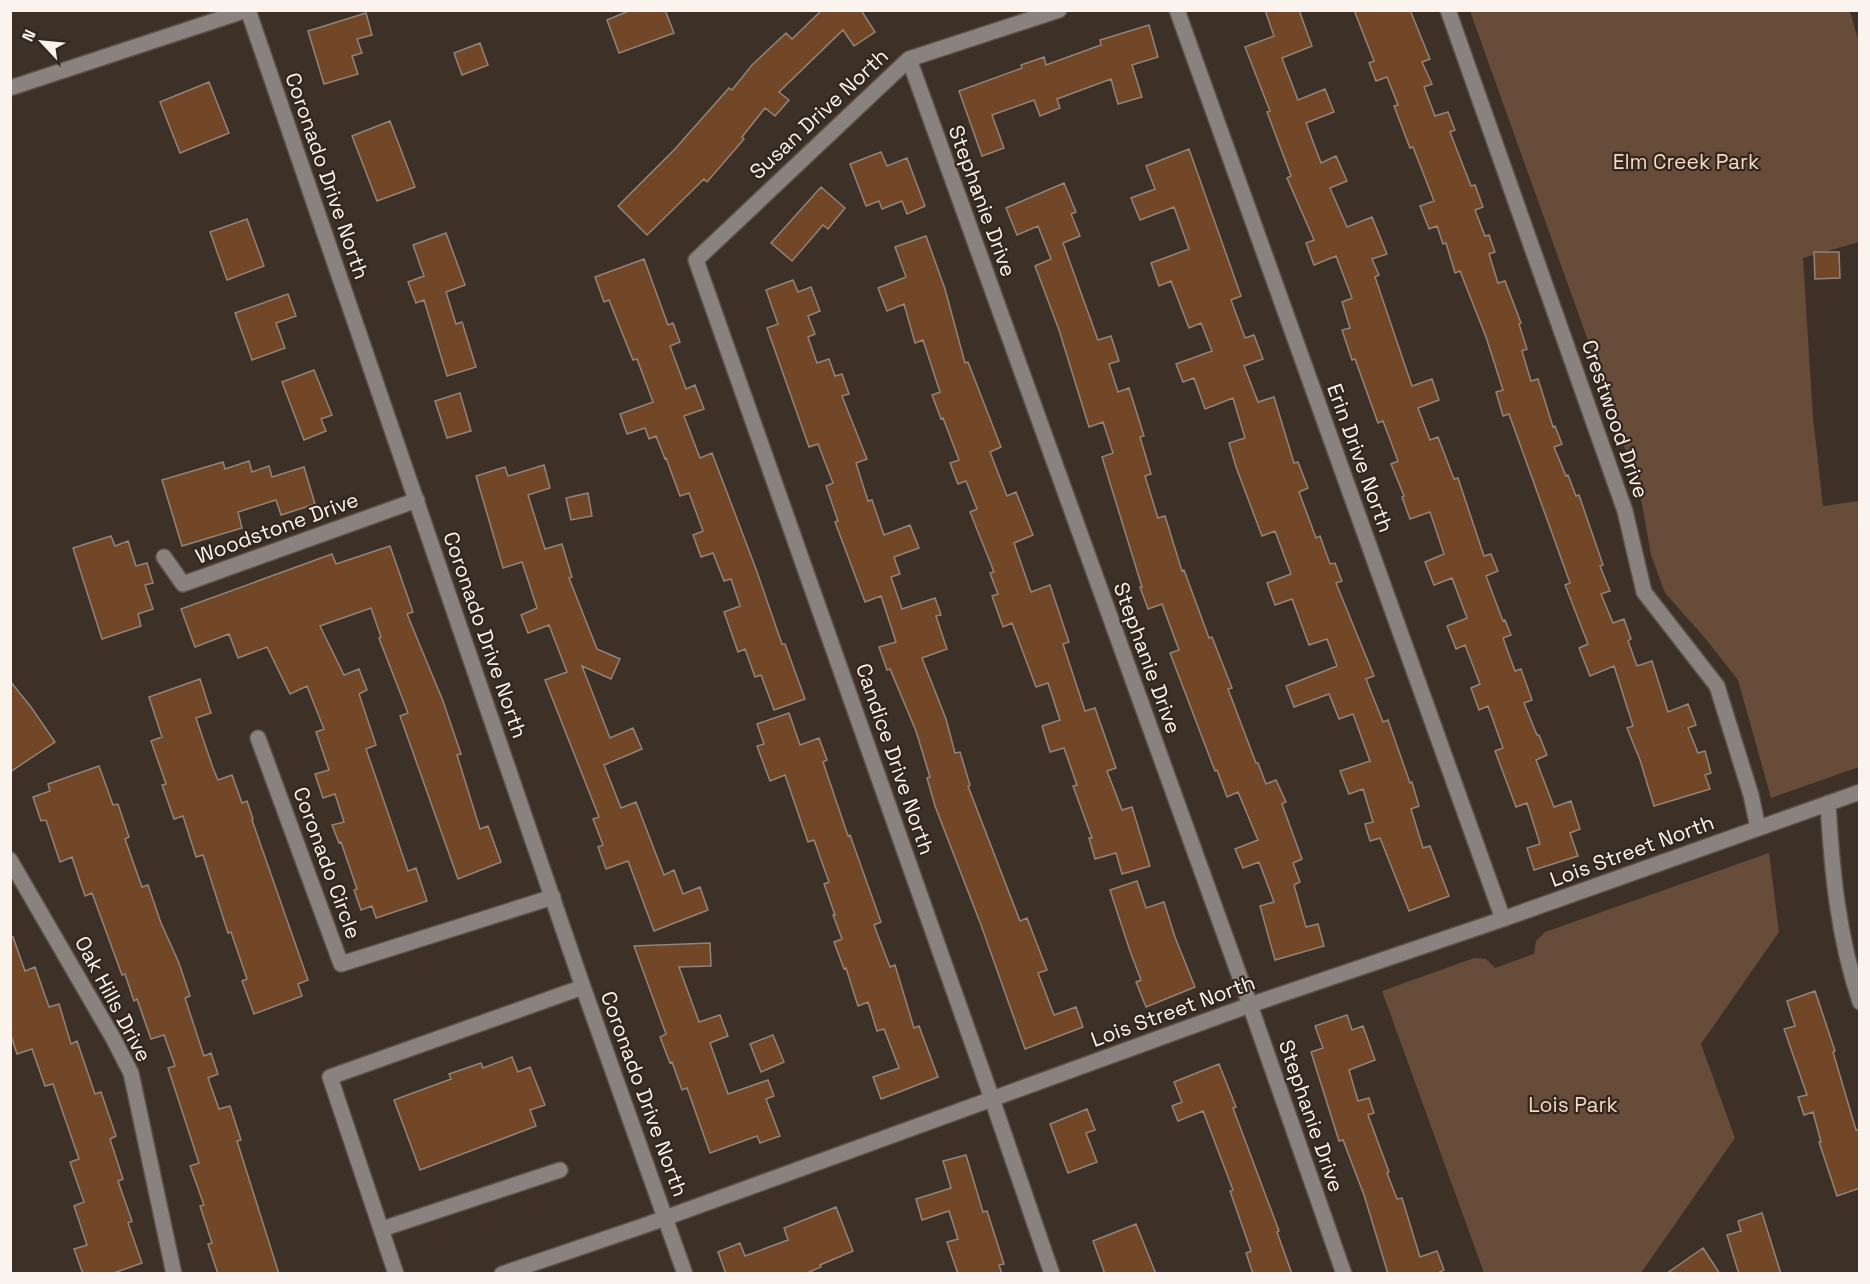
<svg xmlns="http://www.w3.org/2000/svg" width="1870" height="1284" viewBox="0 0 1870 1284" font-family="'Space Grotesk',sans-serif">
  <rect width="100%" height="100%" fill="#3d3027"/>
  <path fill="#664c39" d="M 1470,11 L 1850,11 L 1860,46 L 1859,242 L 1803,258 L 1813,418 L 1823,506 L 1859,501 L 1859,767 L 1771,798 L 1738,680 L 1705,638 L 1665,593 L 1651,555 L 1642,504 L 1615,416 Z
    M 1769,853 L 1779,932 L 1701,1044 L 1735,1138 L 1641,1273 L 1484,1273 L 1382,991 L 1474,958 L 1486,959 L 1495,968 L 1534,954 L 1536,941 L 1545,932 Z"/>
  <path fill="#714728" stroke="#938479" stroke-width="1.5" d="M 631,10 L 665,10 L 674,33 L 619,53 L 607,20 Z
    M 822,10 L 861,10 L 875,32 L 854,46 L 843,30 L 779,92 L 789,100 L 775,116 L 765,108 L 742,137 L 744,139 L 707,182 L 704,179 L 647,235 L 618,206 L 674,150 L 729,88 L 732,90 L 752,65 L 786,33 L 792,39 Z
    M 1265,10 L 1299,10 L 1312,46 L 1282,58 L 1298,100 L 1325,89 L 1334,112 L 1306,123 L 1321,163 L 1336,156 L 1347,181 L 1330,188 L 1347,227 L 1372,217 L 1387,254 L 1372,259 L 1379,275 L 1375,277 L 1412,386 L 1432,379 L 1439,400 L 1418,408 L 1430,440 L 1438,437 L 1454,479 L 1458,478 L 1484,556 L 1491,554 L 1498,571 L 1486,576 L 1503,621 L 1505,620 L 1511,635 L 1503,638 L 1515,671 L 1521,669 L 1532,700 L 1524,703 L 1537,735 L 1539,735 L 1547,755 L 1536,760 L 1554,807 L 1571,801 L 1580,829 L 1570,833 L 1578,856 L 1534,870 L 1527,848 L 1540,844 L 1527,803 L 1516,807 L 1495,751 L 1503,748 L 1488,706 L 1479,710 L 1471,688 L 1480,684 L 1465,645 L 1456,649 L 1447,626 L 1467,618 L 1452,578 L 1434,585 L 1425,562 L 1444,554 L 1430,512 L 1410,519 L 1402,497 L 1404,496 L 1391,464 L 1398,461 L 1383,421 L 1378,423 L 1355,359 L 1352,360 L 1342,330 L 1350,328 L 1342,302 L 1352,298 L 1336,256 L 1314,265 L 1306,243 L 1314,240 L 1287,178 L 1291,176 L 1267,112 L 1270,111 L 1245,47 L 1274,36 Z
    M 1354,10 L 1410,10 L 1430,59 L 1422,62 L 1432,84 L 1424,87 L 1435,116 L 1448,112 L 1455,130 L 1450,132 L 1471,186 L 1475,185 L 1483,207 L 1475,210 L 1485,236 L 1489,235 L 1495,252 L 1489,254 L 1498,283 L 1505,281 L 1521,323 L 1519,324 L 1527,349 L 1522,351 L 1531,381 L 1538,379 L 1553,427 L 1555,426 L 1562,444 L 1554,447 L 1566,476 L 1568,475 L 1576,496 L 1579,495 L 1603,565 L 1600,566 L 1610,591 L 1601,594 L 1613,623 L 1624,619 L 1631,639 L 1628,641 L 1637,666 L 1652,661 L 1668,712 L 1688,704 L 1696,725 L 1688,728 L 1698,753 L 1705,751 L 1711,773 L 1705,775 L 1710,789 L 1654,806 L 1640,760 L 1627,728 L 1633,726 L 1614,666 L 1590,676 L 1579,648 L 1588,644 L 1565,585 L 1570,583 L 1509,414 L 1503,416 L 1496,392 L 1503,390 L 1486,337 L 1460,271 L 1455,273 L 1446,243 L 1443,244 L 1437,226 L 1429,229 L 1420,206 L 1434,201 L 1413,147 L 1410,148 L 1394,106 L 1398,105 L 1387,77 L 1376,81 L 1369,63 L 1374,61 Z
    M 366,13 L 372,35 L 357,39 L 362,53 L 352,56 L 358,74 L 324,84 L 308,31 Z
    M 1149,25 L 1158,57 L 1132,65 L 1142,97 L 1118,104 L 1111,79 L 1057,99 L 1060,108 L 1040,116 L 1034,100 L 992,115 L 1004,148 L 982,156 L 959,91 L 1022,68 L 1021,65 L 1044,57 L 1046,65 L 1101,45 L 1100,40 Z
    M 480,43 L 488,65 L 462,75 L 454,53 Z
    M 209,82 L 229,133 L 180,153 L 160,102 Z
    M 390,121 L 415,187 L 377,201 L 352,136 Z
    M 1189,149 L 1241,296 L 1231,300 L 1245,338 L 1254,335 L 1263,359 L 1244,366 L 1258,402 L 1274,397 L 1294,463 L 1298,462 L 1308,488 L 1299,492 L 1316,538 L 1320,536 L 1330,564 L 1335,563 L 1342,581 L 1336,583 L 1374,676 L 1366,679 L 1383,722 L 1388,720 L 1410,783 L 1412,782 L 1419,806 L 1411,809 L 1423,848 L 1430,846 L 1449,896 L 1409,911 L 1380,838 L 1370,841 L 1365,824 L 1373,822 L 1363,789 L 1349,794 L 1340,771 L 1370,761 L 1353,714 L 1339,719 L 1329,694 L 1294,707 L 1286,686 L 1337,666 L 1327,639 L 1309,645 L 1292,599 L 1275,605 L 1267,583 L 1291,574 L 1275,531 L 1262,536 L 1236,467 L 1229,443 L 1245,438 L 1233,398 L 1205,409 L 1194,378 L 1183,382 L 1176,364 L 1212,351 L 1201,323 L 1189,328 L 1171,281 L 1159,286 L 1151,263 L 1189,249 L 1174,207 L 1140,220 L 1131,198 L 1155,189 L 1146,166 Z
    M 881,152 L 887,166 L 907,158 L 925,206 L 907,214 L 902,201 L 882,209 L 879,201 L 866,206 L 850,164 Z
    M 1064,183 L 1076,212 L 1071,214 L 1080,236 L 1063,243 L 1098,340 L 1111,336 L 1119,361 L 1109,364 L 1118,392 L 1129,388 L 1144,436 L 1140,437 L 1151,474 L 1145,476 L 1158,518 L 1165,516 L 1182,571 L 1184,570 L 1209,638 L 1212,637 L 1232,688 L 1228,689 L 1256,763 L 1258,763 L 1266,784 L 1276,780 L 1286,802 L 1282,804 L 1302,859 L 1293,863 L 1300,882 L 1294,885 L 1306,927 L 1318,924 L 1324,946 L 1275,960 L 1260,906 L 1274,902 L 1259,862 L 1243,868 L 1235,849 L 1258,840 L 1238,792 L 1227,797 L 1217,770 L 1215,771 L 1170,653 L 1179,650 L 1162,604 L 1148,609 L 1140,587 L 1142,587 L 1102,457 L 1113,453 L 1103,422 L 1089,427 L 1059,330 L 1035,266 L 1051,259 L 1038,226 L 1017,235 L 1006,208 Z
    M 821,187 L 845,208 L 828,229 L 823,225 L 792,261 L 771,243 Z
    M 247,219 L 264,266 L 227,280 L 210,232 Z
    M 446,233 L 465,285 L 446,292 L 456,324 L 462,322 L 476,367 L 447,376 L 424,300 L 416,303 L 408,282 L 424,276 L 413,245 Z
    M 926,236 L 945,289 L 965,363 L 968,362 L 1001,447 L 990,452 L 1007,496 L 1016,492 L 1033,535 L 1014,543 L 1031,592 L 1050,585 L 1069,642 L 1063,644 L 1085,711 L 1095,708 L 1116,768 L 1107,771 L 1122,810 L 1132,807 L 1150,866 L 1122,874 L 1116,853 L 1095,859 L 1089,838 L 1092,838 L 1073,786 L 1077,785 L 1064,748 L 1050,752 L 1042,726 L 1060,720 L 1048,683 L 1036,687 L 1012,623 L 1003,627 L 992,596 L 998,594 L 990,573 L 994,572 L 970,512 L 977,509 L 966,481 L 958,484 L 950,463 L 959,460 L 943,418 L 941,419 L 932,395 L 940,392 L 923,340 L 915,343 L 904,304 L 887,311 L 878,288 L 906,277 L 895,247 Z
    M 1814,252 L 1839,252 L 1840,278 L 1815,279 Z
    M 644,259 L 668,325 L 673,323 L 680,342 L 670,346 L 686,389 L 695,385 L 704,409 L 684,416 L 700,458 L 712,453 L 756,569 L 782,644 L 785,644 L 805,699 L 774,710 L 761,675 L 755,677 L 745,649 L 738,652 L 724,612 L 740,606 L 731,579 L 724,581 L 713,553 L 701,557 L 693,535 L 703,531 L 689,493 L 680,496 L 666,458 L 665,459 L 656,436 L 649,439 L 645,428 L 627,434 L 620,414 L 653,402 L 637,359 L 633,360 L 609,300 L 604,302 L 595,277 Z
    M 793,280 L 798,292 L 811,287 L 820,311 L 808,316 L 815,334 L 808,337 L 817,363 L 829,359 L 835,376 L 842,374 L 849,394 L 842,396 L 867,459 L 856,463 L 868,501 L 872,500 L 884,535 L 910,525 L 919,548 L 894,557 L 900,574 L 891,577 L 902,609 L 935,598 L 941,615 L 936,616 L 947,649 L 922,658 L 946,719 L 955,753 L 960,752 L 970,785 L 968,786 L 1020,921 L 1027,918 L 1047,970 L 1038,973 L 1054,1015 L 1076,1007 L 1083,1027 L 1025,1049 L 981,925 L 935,806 L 927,778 L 930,777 L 916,731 L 890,669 L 887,670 L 879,647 L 896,642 L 881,596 L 865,602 L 835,522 L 838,521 L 826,486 L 833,483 L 818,444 L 809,447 L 767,328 L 778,324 L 766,290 Z
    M 288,294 L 296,316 L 276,323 L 285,348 L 252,360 L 235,313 Z
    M 314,370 L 332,415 L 321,419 L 326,431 L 304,440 L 282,382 Z
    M 460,393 L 471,431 L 447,438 L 435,401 Z
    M 249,461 L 252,472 L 269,466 L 272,477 L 304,467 L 315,504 L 281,515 L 276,500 L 238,512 L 242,528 L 182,546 L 162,480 L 223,462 L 225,469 Z
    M 544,465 L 550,488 L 528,495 L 545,549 L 562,544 L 572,577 L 569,578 L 597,649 L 620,659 L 611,679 L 582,666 L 610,738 L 633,728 L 642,749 L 604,765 L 621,808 L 636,802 L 664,875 L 674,870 L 683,894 L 700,887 L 708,910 L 654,931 L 628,861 L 606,869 L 598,847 L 603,845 L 593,819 L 599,817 L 545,680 L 567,672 L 549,625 L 528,633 L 521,615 L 537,608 L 522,562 L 503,568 L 476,476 L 505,467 L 508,476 Z
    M 588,493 L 592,516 L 571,520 L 566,498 Z
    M 111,536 L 115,546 L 128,541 L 136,566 L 147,563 L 153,583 L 145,585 L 153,609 L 138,614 L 141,626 L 102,639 L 73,548 Z
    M 390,546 L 413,612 L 407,614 L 443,701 L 461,754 L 457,755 L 480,829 L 488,826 L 501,862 L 458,879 L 400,716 L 408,713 L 379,638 L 381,637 L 371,608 L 320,626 L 344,675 L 359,669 L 367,690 L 359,694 L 376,745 L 366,749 L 408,871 L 416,868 L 427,901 L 376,918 L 372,906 L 361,910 L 354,890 L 357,889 L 341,842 L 339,843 L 332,825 L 344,822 L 335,794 L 323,798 L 315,774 L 329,770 L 316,732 L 324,729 L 307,686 L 290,694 L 267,647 L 238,658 L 229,634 L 195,647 L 181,609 L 332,554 L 336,564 Z
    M 200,679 L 211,713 L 196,718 L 213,768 L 218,780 L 232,775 L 242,803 L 247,801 L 253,819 L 252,820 L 308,980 L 298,984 L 302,996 L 254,1014 L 242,981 L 247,979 L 231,932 L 228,933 L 203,855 L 196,857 L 183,816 L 174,819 L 162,785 L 166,784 L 151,741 L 162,737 L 149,697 Z
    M 10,681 L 31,707 L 55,742 L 10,772 Z
    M 789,713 L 800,745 L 819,738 L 827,760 L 823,762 L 848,836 L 850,835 L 881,922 L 874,925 L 890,967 L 895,965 L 914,1028 L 919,1026 L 938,1077 L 881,1099 L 873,1077 L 899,1068 L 884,1029 L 877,1031 L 868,1002 L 858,1006 L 846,968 L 844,969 L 834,942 L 842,939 L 833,915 L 835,915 L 824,884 L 829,882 L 814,840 L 808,842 L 785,775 L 770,781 L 757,746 L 764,744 L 757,724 Z
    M 99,766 L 113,805 L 118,804 L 129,837 L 125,839 L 142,887 L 148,885 L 161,923 L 179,963 L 190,996 L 185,998 L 204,1056 L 211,1053 L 218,1074 L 208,1078 L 219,1109 L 230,1106 L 241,1140 L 237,1141 L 279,1274 L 218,1274 L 208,1244 L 212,1243 L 200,1206 L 204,1205 L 190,1166 L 199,1163 L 168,1068 L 175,1066 L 164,1035 L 151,1039 L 137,999 L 134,1001 L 125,974 L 122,975 L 92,893 L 85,896 L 72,857 L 60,862 L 46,820 L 41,821 L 33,797 L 50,791 L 48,784 Z
    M 1137,881 L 1146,908 L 1164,902 L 1175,937 L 1195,987 L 1146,1007 L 1136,982 L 1141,980 L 1130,951 L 1110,890 Z
    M 10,937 L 13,937 L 25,971 L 35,967 L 49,1007 L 59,1004 L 71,1044 L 77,1041 L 95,1094 L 101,1092 L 116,1136 L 110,1139 L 123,1179 L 118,1181 L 132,1221 L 128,1223 L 142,1263 L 111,1274 L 83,1274 L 74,1249 L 87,1245 L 74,1206 L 84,1202 L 70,1162 L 79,1159 L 53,1084 L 45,1086 L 32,1049 L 17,1054 L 10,1033 Z
    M 710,943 L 711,966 L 679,967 L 699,1022 L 720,1015 L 728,1036 L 710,1043 L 728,1094 L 768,1080 L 774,1096 L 766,1099 L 780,1136 L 760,1143 L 757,1136 L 710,1153 L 687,1088 L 682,1090 L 672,1062 L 670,1063 L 660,1037 L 666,1034 L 634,946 Z
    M 1815,991 L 1835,1051 L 1833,1052 L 1856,1130 L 1860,1129 L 1860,1188 L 1837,1196 L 1819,1142 L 1821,1142 L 1813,1112 L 1804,1115 L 1798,1097 L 1807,1095 L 1784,1029 L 1795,1026 L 1787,1001 Z
    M 1347,1015 L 1352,1030 L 1363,1026 L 1375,1060 L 1349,1070 L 1358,1101 L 1369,1098 L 1374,1113 L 1368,1115 L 1389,1172 L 1387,1173 L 1397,1199 L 1402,1198 L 1420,1257 L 1437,1251 L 1444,1270 L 1436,1274 L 1388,1274 L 1364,1195 L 1343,1140 L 1339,1141 L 1311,1052 L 1323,1048 L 1315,1026 Z
    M 773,1035 L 784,1062 L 761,1072 L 750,1044 Z
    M 512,1057 L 518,1072 L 530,1067 L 545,1105 L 530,1110 L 536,1126 L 420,1170 L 394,1100 L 451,1079 L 449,1074 L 481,1063 L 483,1068 Z
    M 1219,1064 L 1236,1107 L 1233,1108 L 1279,1231 L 1277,1232 L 1292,1274 L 1253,1274 L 1246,1253 L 1251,1251 L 1230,1191 L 1233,1190 L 1203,1111 L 1178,1121 L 1172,1106 L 1182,1102 L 1174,1082 Z
    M 1087,1109 L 1095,1130 L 1086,1133 L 1097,1162 L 1068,1173 L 1050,1124 Z
    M 966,1155 L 983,1212 L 987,1211 L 1004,1264 L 999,1265 L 1002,1274 L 958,1274 L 947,1242 L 958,1239 L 949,1211 L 922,1220 L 916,1199 L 951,1188 L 943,1161 Z
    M 836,1207 L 853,1251 L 820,1265 L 821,1267 L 805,1274 L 726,1274 L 718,1252 L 740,1243 L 745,1256 L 788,1240 L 784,1228 Z
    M 1762,1213 L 1781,1274 L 1739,1274 L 1727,1235 L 1741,1231 L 1738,1221 Z
    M 1136,1224 L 1156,1274 L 1105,1274 L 1093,1241 Z
    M 1703,1248 L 1720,1274 L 1666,1274 Z"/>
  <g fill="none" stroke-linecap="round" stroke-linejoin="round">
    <defs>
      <path id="minor" d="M 248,10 L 583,987 L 685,1274
        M 1177,10 L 1503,919
        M 1448,10 L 1625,511 L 1644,592 L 1717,686 L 1751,795 L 1758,828
        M 909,59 L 1250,1005 L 1344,1274
        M 10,88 L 247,10
        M 164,557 L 183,584 L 417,500
        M 258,738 L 341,964 L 553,897
        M 1828,803 C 1832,872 1838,936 1860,1002
        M 10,860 L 113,1038 L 131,1073 L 174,1274
        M 382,1229 L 560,1170
        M 396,1274 L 330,1077 L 583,987
        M 502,1274 L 643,1226 L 1250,1005 L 1503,919 L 1860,792
        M 1052,1274 L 992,1099 L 696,260 L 909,59 L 1059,10"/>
    </defs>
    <use href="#minor" stroke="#5b4f47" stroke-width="18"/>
    <use href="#minor" stroke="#89827e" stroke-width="15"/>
  </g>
  <g text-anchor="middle" stroke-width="4.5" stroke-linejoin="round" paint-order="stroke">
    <g font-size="21" fill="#fbf3ed" stroke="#32261d">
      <text transform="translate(819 114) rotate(-43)" y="7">Susan Drive North</text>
      <text transform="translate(327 176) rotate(71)" y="7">Coronado Drive North</text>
      <text transform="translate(982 201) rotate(70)" y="7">Stephanie Drive</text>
      <text transform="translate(1615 419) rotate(71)" y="7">Crestwood Drive</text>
      <text transform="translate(1360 458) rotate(70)" y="7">Erin Drive North</text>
      <text transform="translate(277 528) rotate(-20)" y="7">Woodstone Drive</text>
      <text transform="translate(485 635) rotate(71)" y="7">Coronado Drive North</text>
      <text transform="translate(1147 658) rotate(70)" y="7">Stephanie Drive</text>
      <text transform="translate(895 759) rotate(71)" y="7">Candice Drive North</text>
      <text transform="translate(1632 851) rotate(-20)" y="7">Lois Street North</text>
      <text transform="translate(327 863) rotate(70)" y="7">Coronado Circle</text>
      <text transform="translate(113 999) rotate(62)" y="7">Oak Hills Drive</text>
      <text transform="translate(1173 1011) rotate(-20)" y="7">Lois Street North</text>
      <text transform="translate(644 1094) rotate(70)" y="7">Coronado Drive North</text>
      <text transform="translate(1311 1116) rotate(71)" y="7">Stephanie Drive</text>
    </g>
    <g font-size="21" fill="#f5d9c5" stroke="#32261d">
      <text x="1686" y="169">Elm Creek Park</text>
      <text x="1573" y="1112">Lois Park</text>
    </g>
  </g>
  <rect width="1870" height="1284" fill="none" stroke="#fbf3ed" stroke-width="24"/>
  <g transform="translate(42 42) rotate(296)" stroke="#32261d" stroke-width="4.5" paint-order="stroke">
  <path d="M0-4.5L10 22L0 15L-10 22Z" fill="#fbf3ed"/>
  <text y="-9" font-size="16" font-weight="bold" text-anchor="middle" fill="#fbf3ed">N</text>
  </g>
</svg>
